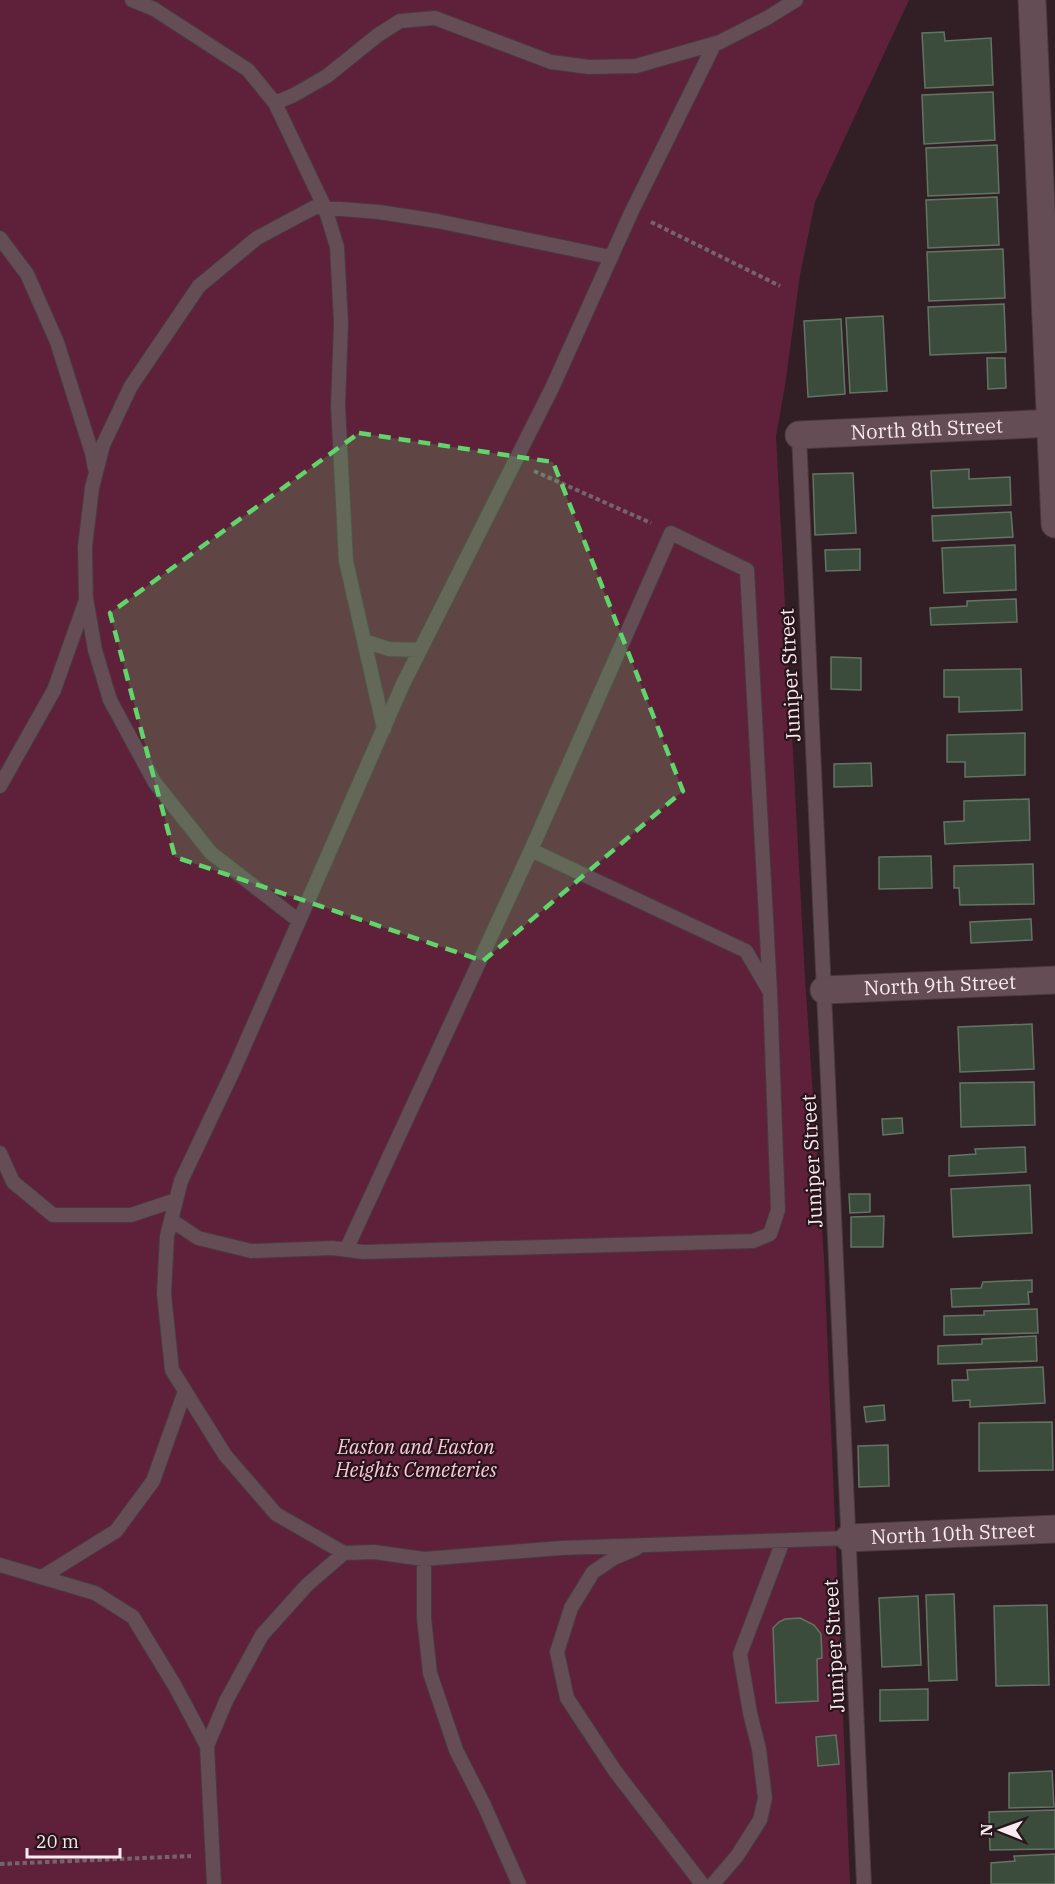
<svg xmlns="http://www.w3.org/2000/svg" width="1055" height="1884" viewBox="0 0 1055 1884" font-family="'IBM Plex Serif',serif">
  <rect width="100%" height="100%" fill="#321e25"/>
  <path fill="#5f213a" d="M 0,0 L 909,0 L 815,202 L 800,275 L 785,386 L 776,436 L 805,978 L 824,1259 L 850,1884 L 0,1884 Z"/>
  <path fill="#3c4c3c" stroke="#637463" stroke-width="1.5" d="M 944,32 L 945,41 L 991,38 L 993,85 L 925,88 L 922,33 Z
    M 993,92 L 995,140 L 924,144 L 922,95 Z
    M 997,145 L 999,193 L 928,196 L 926,148 Z
    M 997,197 L 999,245 L 928,248 L 926,200 Z
    M 1003,249 L 1005,298 L 929,301 L 927,252 Z
    M 1004,304 L 1006,352 L 930,355 L 928,307 Z
    M 883,316 L 887,391 L 850,393 L 846,318 Z
    M 841,319 L 845,394 L 808,397 L 804,321 Z
    M 987,358 L 1005,358 L 1006,388 L 988,389 Z
    M 969,469 L 969,479 L 1010,477 L 1011,505 L 933,508 L 931,471 Z
    M 853,473 L 856,533 L 815,535 L 813,474 Z
    M 1011,512 L 1013,537 L 933,541 L 932,516 Z
    M 1015,545 L 1016,590 L 944,593 L 942,548 Z
    M 860,549 L 860,570 L 826,571 L 825,550 Z
    M 1016,599 L 1017,622 L 931,625 L 930,608 L 967,606 L 967,601 Z
    M 831,657 L 861,658 L 861,690 L 831,689 Z
    M 1021,669 L 1022,710 L 959,712 L 959,697 L 944,697 L 944,670 Z
    M 1025,733 L 1025,775 L 965,777 L 965,762 L 947,762 L 947,735 Z
    M 871,763 L 872,786 L 834,787 L 834,764 Z
    M 1029,799 L 1030,840 L 945,844 L 944,822 L 964,821 L 964,801 Z
    M 931,856 L 932,888 L 879,889 L 879,857 Z
    M 1033,864 L 1034,904 L 960,905 L 959,888 L 954,888 L 954,866 Z
    M 1031,919 L 1032,940 L 971,943 L 970,922 Z
    M 1032,1024 L 1034,1069 L 960,1072 L 958,1027 Z
    M 1034,1082 L 1035,1125 L 961,1127 L 960,1083 Z
    M 902,1118 L 903,1133 L 883,1135 L 882,1119 Z
    M 1025,1147 L 1026,1172 L 949,1176 L 949,1156 L 976,1154 L 975,1149 Z
    M 1030,1185 L 1032,1233 L 953,1237 L 951,1189 Z
    M 849,1194 L 870,1194 L 870,1212 L 850,1213 Z
    M 884,1216 L 883,1247 L 851,1247 L 851,1217 Z
    M 1032,1280 L 1032,1292 L 1028,1292 L 1029,1304 L 952,1307 L 951,1289 L 981,1288 L 983,1282 Z
    M 1037,1309 L 1038,1333 L 944,1335 L 944,1316 L 984,1315 L 984,1311 Z
    M 1036,1336 L 1037,1361 L 938,1364 L 938,1346 L 982,1344 L 982,1339 Z
    M 1043,1367 L 1045,1403 L 970,1407 L 970,1400 L 953,1401 L 952,1380 L 968,1380 L 967,1370 Z
    M 884,1405 L 885,1420 L 866,1422 L 864,1407 Z
    M 1052,1422 L 1053,1470 L 979,1471 L 979,1423 Z
    M 888,1445 L 889,1486 L 859,1487 L 858,1446 Z
    M 954,1594 L 957,1680 L 929,1681 L 926,1595 Z
    M 918,1596 L 921,1665 L 882,1667 L 879,1598 Z
    M 1047,1605 L 1049,1685 L 996,1686 L 994,1606 Z
    M 800,1618 L 814,1625 L 821,1634 L 822,1658 L 817,1659 L 818,1701 L 776,1703 L 773,1628 L 779,1622 L 785,1619 Z
    M 928,1689 L 928,1720 L 880,1721 L 880,1690 Z
    M 836,1735 L 839,1764 L 818,1766 L 816,1737 Z
    M 1052,1771 L 1054,1807 L 1009,1808 L 1009,1773 Z
    M 1055,1810 L 1055,1849 L 990,1850 L 989,1812 Z
    M 1055,1854 L 1055,1884 L 991,1884 L 991,1863 L 1015,1861 L 1014,1856 Z"/>
  <g fill="none" stroke-linecap="round" stroke-linejoin="round">
    <defs>
      <path id="service" d="M 132,0 L 154,9 L 248,70 L 275,103 L 325,208 L 337,247 L 341,323 L 338,406 L 346,561 L 384,729
        M 796,0 L 767,18 L 714,45 L 631,213 L 552,388 L 403,684 L 235,1067 L 181,1181 L 167,1236 L 164,1294 L 172,1370 L 225,1455 L 276,1514 L 344,1553 L 374,1552 L 424,1559 L 561,1548 L 849,1538
        M 275,103 L 294,95 L 327,76 L 378,35 L 400,21 L 435,18 L 551,62 L 589,67 L 636,66 L 720,42
        M 0,238 L 27,274 L 57,342 L 92,453 L 95,469
        M 799,435 L 864,1884
        M 364,641 L 389,649 L 420,650
        M 0,786 L 54,690 L 86,600
        M 299,921 L 211,853 L 155,783 L 110,700 L 95,650 L 86,598 L 85,547 L 92,488 L 103,445 L 131,386 L 199,286 L 257,238 L 315,207 L 379,212 L 437,221 L 610,257
        M 0,1153 L 13,1182 L 53,1215 L 131,1215 L 176,1200
        M 171,1220 L 198,1238 L 251,1251 L 332,1248 L 364,1252 L 753,1241 L 770,1234 L 778,1210 L 770,992 L 746,951 L 531,850
        M 346,1250 L 531,850 L 671,533 L 747,570 L 770,992
        M 637,1548 L 614,1558 L 593,1572 L 571,1608 L 557,1652 L 567,1698 L 615,1771 L 702,1884
        M 424,1559 L 424,1618 L 430,1673 L 456,1750 L 484,1805 L 519,1884
        M 0,1565 L 95,1593 L 133,1617 L 175,1686 L 207,1746
        M 42,1577 L 116,1531 L 153,1481 L 185,1391
        M 214,1884 L 207,1746 L 226,1701 L 262,1635 L 307,1585 L 344,1553
        M 713,1884 L 737,1856 L 760,1820 L 765,1798 L 759,1749 L 750,1713 L 740,1654 L 783,1541"/>
      <g id="minor">
        <path d="M 1032,0 L 1055,524"/>
        <path id="s1" d="M 799,435 L 1055,423"/>
        <path id="s2" d="M 824,990 L 1055,980"/>
        <path id="s3" d="M 849,1538 L 1055,1529"/>
      </g>
    </defs>
    <use href="#service" stroke="#4a393f" stroke-width="16"/>
    <use href="#minor" stroke="#4a393f" stroke-width="29"/>
    <path stroke="#76646a" stroke-width="4" stroke-dasharray="4.5 3" stroke-linecap="butt" d="M 651,222 L 780,286
      M 534,471 L 651,523
      M 0,1864 L 191,1856"/>
    <use href="#service" stroke="#644d54" stroke-width="14"/>
    <use href="#minor" stroke="#644d54" stroke-width="27"/>
  </g>
  <path fill="#60d56b" fill-opacity="0.2" stroke="#60d56b" stroke-width="4.5" stroke-dasharray="12 8" stroke-linejoin="round" d="M 359,433 L 553,462 L 683,791 L 483,961 L 175,857 L 110,613 Z"/>
  <g text-anchor="middle" stroke-width="4.5" stroke-linejoin="round" paint-order="stroke">
    <g font-size="20" fill="#f8eaee" stroke="#28141b">
      <text dy="7" stroke="none"><textPath href="#s1" startOffset="128">North 8th Street</textPath></text>
      <text transform="translate(790 675) rotate(-93)" y="7">Juniper Street</text>
      <text dy="7" stroke="none"><textPath href="#s2" startOffset="116">North 9th Street</textPath></text>
      <text transform="translate(812 1161) rotate(-93)" y="7">Juniper Street</text>
      <text dy="7" stroke="none"><textPath href="#s3" startOffset="104">North 10th Street</textPath></text>
      <text transform="translate(834 1646) rotate(-93)" y="7">Juniper Street</text>
    </g>
    <g font-size="20" font-style="italic" fill="#fbcad9" stroke="#28141b">
      <text x="416" y="1454">Easton and Easton<tspan x="416" dy="23">Heights Cemeteries</tspan></text>
    </g>
  </g>
  <g transform="translate(1001 1830) rotate(271)" stroke="#28141b" stroke-width="4.5" paint-order="stroke">
  <path d="M0-4.5L10 22L0 15L-10 22Z" fill="#f8eaee"/>
  <text y="-9" font-size="16" font-weight="bold" text-anchor="middle" fill="#f8eaee">N</text>
  </g>
  <path d="M27 1848v9h93v-9" fill="none" stroke="#f8eaee" stroke-width="3"/>
  <text x="36" y="1848" font-size="18" fill="#f8eaee" stroke="#28141b" stroke-width="4.5" paint-order="stroke">20 m</text>
</svg>
